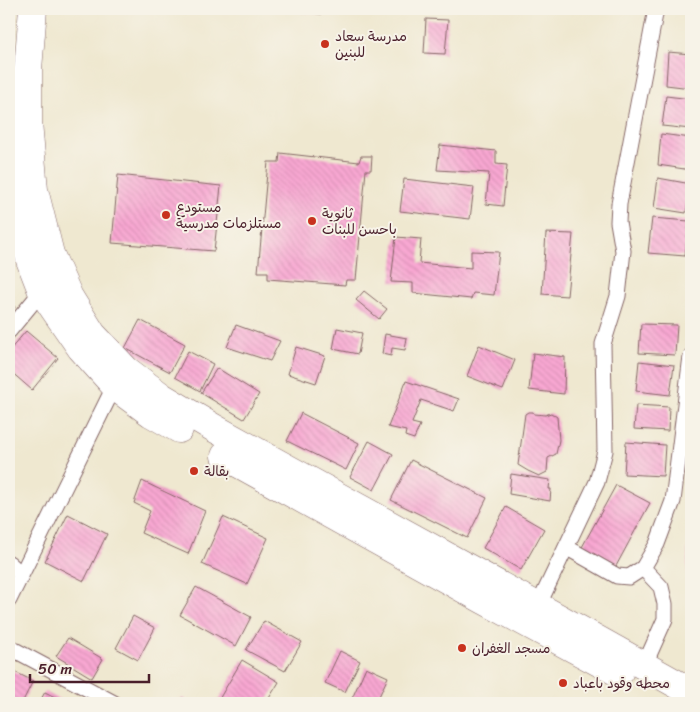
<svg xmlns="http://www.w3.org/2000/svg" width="700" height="712" viewBox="0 0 700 712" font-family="Sriracha,'Playpen Sans Arabic',sans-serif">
  <defs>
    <pattern id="building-back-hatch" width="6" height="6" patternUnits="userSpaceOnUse" patternTransform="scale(1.25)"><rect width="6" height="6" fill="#f8a7d2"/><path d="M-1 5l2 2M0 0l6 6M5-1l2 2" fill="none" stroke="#d68fb4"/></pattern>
  </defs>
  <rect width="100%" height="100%" fill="#f7f3e8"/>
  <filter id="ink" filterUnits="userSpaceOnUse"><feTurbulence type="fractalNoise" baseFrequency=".02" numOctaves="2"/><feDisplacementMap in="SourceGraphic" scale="10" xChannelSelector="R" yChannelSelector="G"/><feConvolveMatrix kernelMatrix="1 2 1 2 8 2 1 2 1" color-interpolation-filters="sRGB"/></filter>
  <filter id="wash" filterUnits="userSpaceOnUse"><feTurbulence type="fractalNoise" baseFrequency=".0096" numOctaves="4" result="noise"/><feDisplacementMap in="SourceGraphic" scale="20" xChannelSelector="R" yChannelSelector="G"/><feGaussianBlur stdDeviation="1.12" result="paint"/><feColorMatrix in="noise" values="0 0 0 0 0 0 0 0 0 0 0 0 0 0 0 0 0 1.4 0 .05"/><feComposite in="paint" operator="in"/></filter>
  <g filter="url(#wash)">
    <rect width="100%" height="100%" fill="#efe8d0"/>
    <g id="blocks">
      <path fill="url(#building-back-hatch)" d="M 273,9 L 322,9 L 321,14 L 273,10 Z
        M 426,19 L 448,20 L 445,54 L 424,53 Z
        M 668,52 L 691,54 L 691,88 L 666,85 Z
        M 666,96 L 691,99 L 691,129 L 662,126 Z
        M 661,134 L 691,138 L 691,170 L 658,165 Z
        M 440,145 L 496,151 L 496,164 L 507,165 L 503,206 L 486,204 L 489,173 L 437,170 Z
        M 280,153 L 359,162 L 361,156 L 372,156 L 371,170 L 366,170 L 356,280 L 346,280 L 345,285 L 268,279 L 268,272 L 258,272 L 268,162 L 279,162 Z
        M 118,175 L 221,186 L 214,251 L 112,243 Z
        M 658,178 L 691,184 L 686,213 L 654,208 Z
        M 404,179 L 474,187 L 470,219 L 400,211 Z
        M 652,218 L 689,221 L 685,256 L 648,253 Z
        M 546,233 L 573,234 L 567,296 L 542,294 Z
        M 396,237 L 421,239 L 419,263 L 471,268 L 471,251 L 499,252 L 494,295 L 473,293 L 471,299 L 413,293 L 413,283 L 391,282 Z
        M 364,291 L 387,309 L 379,319 L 356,300 Z
        M 9,302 L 15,307 L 9,314 Z
        M 140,320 L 185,344 L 170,372 L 125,348 Z
        M 641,324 L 677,325 L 675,355 L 639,353 Z
        M 236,325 L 280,341 L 270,361 L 227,347 Z
        M 337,328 L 362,333 L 358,354 L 333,349 Z
        M 26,331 L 58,358 L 32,390 L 9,370 L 9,351 Z
        M 385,334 L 407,338 L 405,350 L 392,348 L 391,356 L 382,354 Z
        M 479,345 L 515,360 L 503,390 L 467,376 Z
        M 296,347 L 325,356 L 316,383 L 288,374 Z
        M 188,351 L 213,364 L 200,391 L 175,377 Z
        M 533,353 L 565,357 L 564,394 L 529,390 Z
        M 639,361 L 674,365 L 670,395 L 636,391 Z
        M 217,368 L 259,394 L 244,419 L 201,393 Z
        M 406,381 L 459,399 L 454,411 L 421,400 L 412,423 L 420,425 L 414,439 L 405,436 L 406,431 L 388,427 Z
        M 636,405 L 669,407 L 668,431 L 634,429 Z
        M 528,412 L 533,412 L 534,414 L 545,415 L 551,413 L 557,417 L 559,440 L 556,454 L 548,458 L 547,472 L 539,476 L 528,471 L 518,465 L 525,414 Z
        M 301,413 L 359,443 L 346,470 L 287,441 Z
        M 369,441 L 393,454 L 374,490 L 350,477 Z
        M 626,442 L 665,445 L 663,476 L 624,474 Z
        M 411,460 L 487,498 L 467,538 L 391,500 Z
        M 511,474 L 550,480 L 549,489 L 551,489 L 550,501 L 509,494 Z
        M 142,481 L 205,511 L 188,554 L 141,533 L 150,511 L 134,503 Z
        M 616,485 L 650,503 L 615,568 L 581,549 Z
        M 506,507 L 544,529 L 521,570 L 483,548 Z
        M 690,513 L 691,513 L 691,531 L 688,531 Z
        M 68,514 L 107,534 L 84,581 L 45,561 Z
        M 223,517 L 268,538 L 247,584 L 202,564 Z
        M 688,544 L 691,544 L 691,576 L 687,576 Z
        M 196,587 L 251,617 L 236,646 L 180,615 Z
        M 133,616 L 155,628 L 138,660 L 116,648 Z
        M 264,621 L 302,642 L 285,671 L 246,650 Z
        M 68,638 L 103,659 L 92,678 L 56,656 Z
        M 340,651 L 360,661 L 345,692 L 325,683 Z
        M 242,660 L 279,682 L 266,703 L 222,703 L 218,701 Z
        M 366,667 L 388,677 L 376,703 L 350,703 Z
        M 9,669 L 33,681 L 22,703 L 9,703 Z
        M 45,692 L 67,703 L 39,703 Z
        M 182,698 L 192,703 L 180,703 Z"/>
    </g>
  </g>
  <g filter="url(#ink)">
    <use href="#blocks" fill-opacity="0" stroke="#846565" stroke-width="1"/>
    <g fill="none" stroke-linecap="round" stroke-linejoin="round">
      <defs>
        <path id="street" d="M 9,331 L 42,291
          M 566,547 L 617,576 L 629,577 L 643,568 L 657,544 L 673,501 L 691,356
          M 9,563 L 21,574
          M 643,568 L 661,587 L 665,604 L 665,619 L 644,666
          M 9,600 L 109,397 L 117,388
          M 538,606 L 597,482 L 605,451 L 603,344 L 618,296 L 623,251 L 618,222 L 619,204 L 656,9
          M 9,647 L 114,703"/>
        <path id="highway" d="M 33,9 L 28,69 L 28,122 L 34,190 L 50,254 L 69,297 L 92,334 L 126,370 L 162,397 L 214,428 L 557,617 L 691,692
          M 9,132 L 14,195 L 30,260 L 42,291 L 54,309 L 81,348 L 117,388 L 151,413 L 179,429
          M 225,456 L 484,600 L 619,673"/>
      </defs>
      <use href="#street" stroke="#846565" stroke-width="17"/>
      <use href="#highway" stroke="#846565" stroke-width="29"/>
      <use href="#street" stroke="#fff" stroke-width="15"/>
      <use href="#highway" stroke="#fff" stroke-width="28"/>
    </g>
  </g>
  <g fill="#c8321e" stroke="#f7f3e8" stroke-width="2">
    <circle cx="325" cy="44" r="5"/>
    <circle cx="166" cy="215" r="5"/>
    <circle cx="312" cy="221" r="5"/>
    <circle cx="194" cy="471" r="5"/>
    <circle cx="462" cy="648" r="5"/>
    <circle cx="563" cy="683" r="5"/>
  </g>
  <g text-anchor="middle" stroke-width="4" stroke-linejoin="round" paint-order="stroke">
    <g font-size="14" fill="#4a1f2b" stroke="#f7f3e8" text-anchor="start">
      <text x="335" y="41">مدرسة سعاد<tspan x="335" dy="16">للبنين</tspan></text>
      <text x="176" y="212">مستودع<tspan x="176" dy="16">مستلزمات مدرسية</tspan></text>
      <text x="322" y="218">ثانوية<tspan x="322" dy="16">باحسن للبنات</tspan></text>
      <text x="204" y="476">بقالة</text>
      <text x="472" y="653">مسجد الغفران</text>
      <text x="573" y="688">محطه وقود باعباد</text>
    </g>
  </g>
  <rect width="700" height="712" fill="none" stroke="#f7f3e8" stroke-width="30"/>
  <path d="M30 674v8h119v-8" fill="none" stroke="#4a1f2b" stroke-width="2.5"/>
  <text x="38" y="674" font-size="15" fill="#4a1f2b" stroke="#f7f3e8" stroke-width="4" paint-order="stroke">50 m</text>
</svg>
